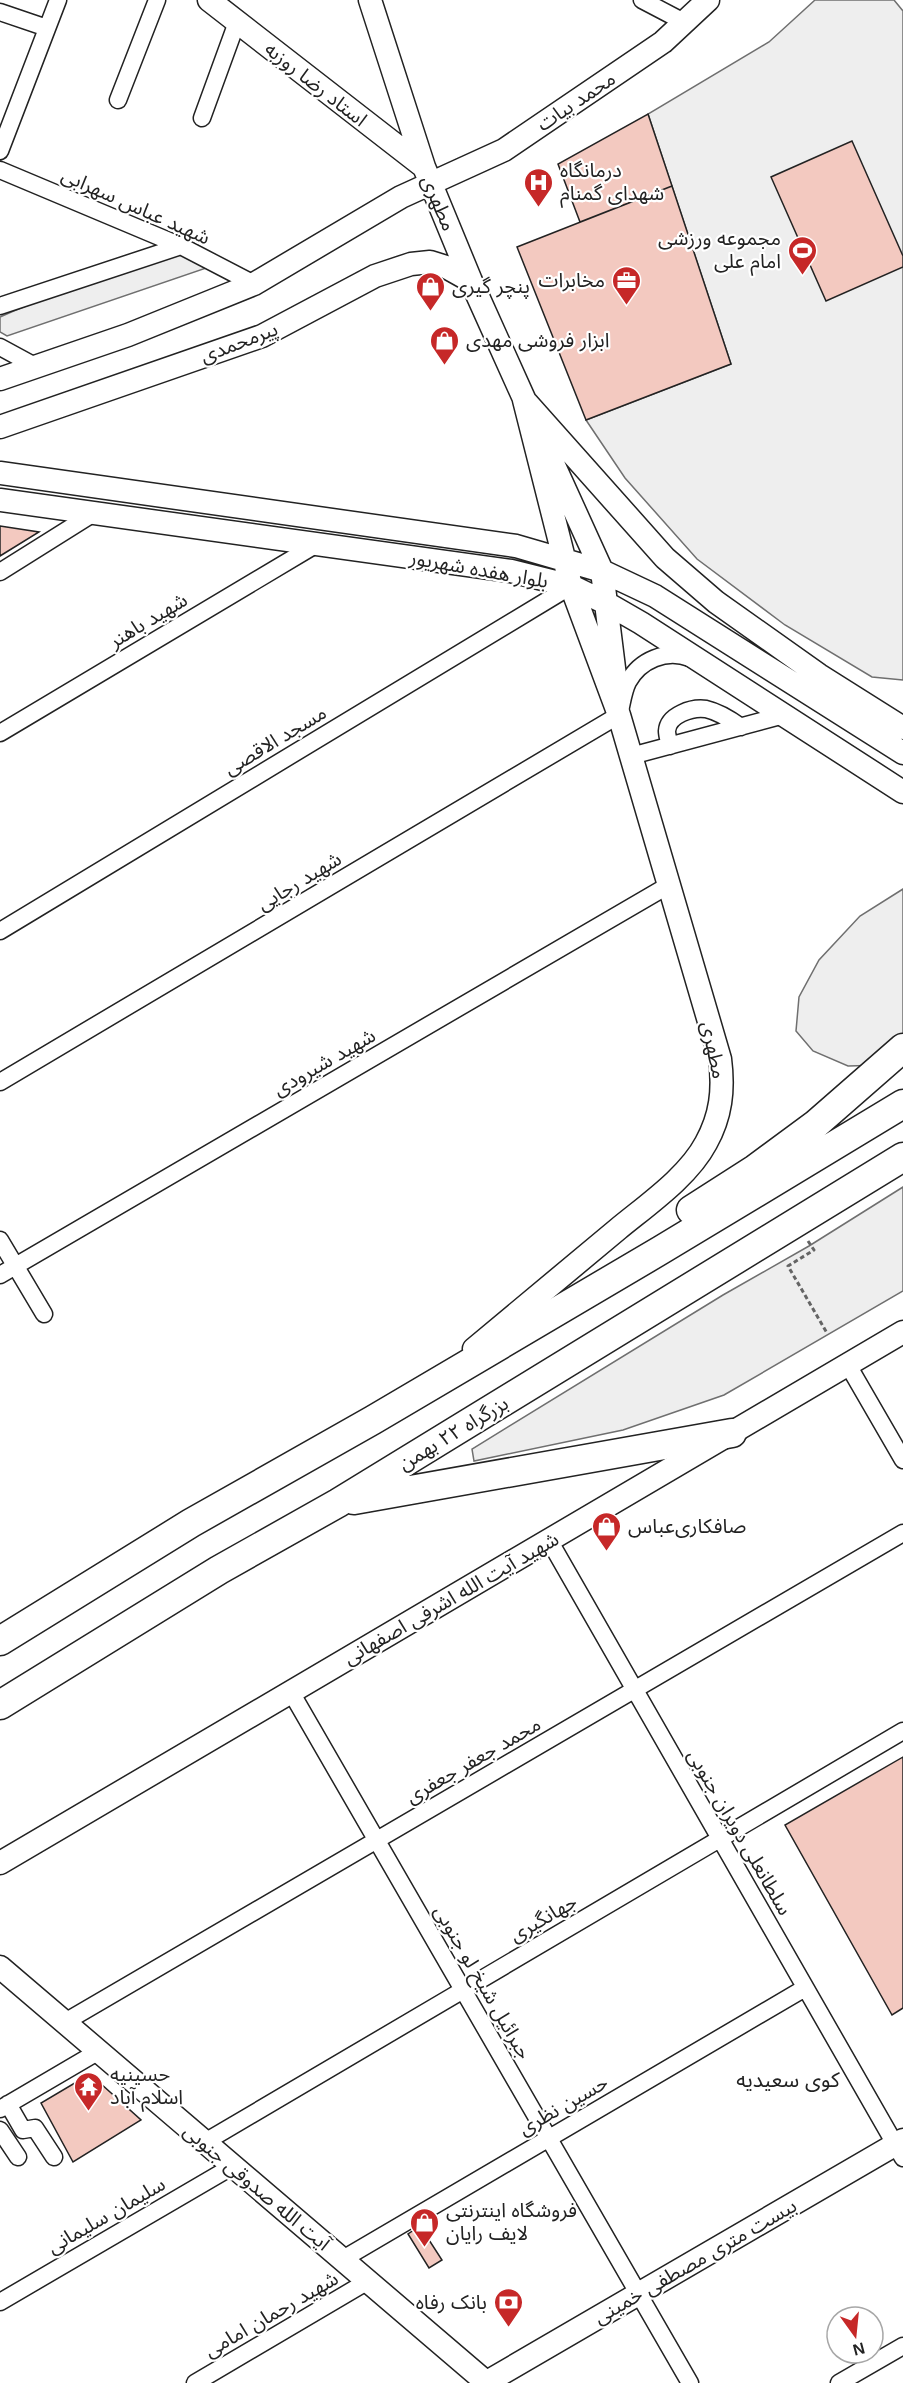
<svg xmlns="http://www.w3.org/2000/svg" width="903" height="2383" viewBox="0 0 903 2383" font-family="Arial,'Noto Sans Arabic',sans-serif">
  <rect width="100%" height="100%" fill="#fff"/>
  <path fill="#eee" stroke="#6f6f6f" stroke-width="1.5" d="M 815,0 L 894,0 L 903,11 L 903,680 L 872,677 L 785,625 L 697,559 L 625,478 L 586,420 L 731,364 L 648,114 L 769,42 Z
    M 187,251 L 218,264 L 7,336 L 0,332 L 0,317 C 61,289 126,275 187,251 Z
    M 903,889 L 903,1059 L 885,1065 L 848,1066 L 813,1051 L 796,1031 L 799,997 L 819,960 L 860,916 Z
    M 903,1187 L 903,1291 L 724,1395 L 623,1430 L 474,1461 L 472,1449 L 723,1295 L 809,1246 Z"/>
  <path fill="#f3c9c0" stroke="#222" stroke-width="1.5" d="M 648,114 L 672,186 L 580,222 L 558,164 Z
    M 852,141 L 903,256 L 903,267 L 826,301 L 771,177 Z
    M 672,186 L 731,364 L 586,420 L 517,247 Z
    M 0,526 L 39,532 L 0,556 Z
    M 903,1757 L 903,2008 L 892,2015 L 785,1825 Z
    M 90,2074 L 141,2120 L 73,2162 L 41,2103 Z
    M 420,2226 L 442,2260 L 429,2268 L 408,2234 Z"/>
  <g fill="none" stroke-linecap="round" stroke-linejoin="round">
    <defs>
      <path id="street" d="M 642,0 L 684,22
        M 0,12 L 47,28
        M 118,100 L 157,0
        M 202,118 L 237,22
        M 0,151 L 58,0
        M 0,170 L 181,246 L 254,284
        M 0,306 L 181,246
        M 0,347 L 35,366
        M 0,572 L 94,513
        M 0,733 L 317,544
        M 670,746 C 669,741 667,736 667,731 C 668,715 692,707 706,709 C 719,712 730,719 741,727
        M 631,756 L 784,715
        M 0,931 L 571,586
        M 0,1082 L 619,715 C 622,704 623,692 628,682 C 640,660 666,649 690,658
        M 0,1240 L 44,1314
        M 0,1275 L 669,885
        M 848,1365 L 903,1460
        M 549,1540 L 903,2158
        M 291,1692 L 690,2383
        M 65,2022 L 903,1533
        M 8,2104 L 23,2130 L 35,2128 L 54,2157
        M 0,2109 L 99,2051
        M 0,2130 L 18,2157
        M 205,2142 L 903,1731
        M 343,2259 L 805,1988
        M 0,2302 L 233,2166
        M 195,2383 L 368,2281
        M 839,2383 L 903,2346"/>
      <path id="secondary" d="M 209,0 L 424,167
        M 370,0 L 424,167 L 471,281 L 530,412
        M 0,379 L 128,335 L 254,284 L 401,197 L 504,150 L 663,42 L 708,0
        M 527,403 L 665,558 L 716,602 L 819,675 L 903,728
        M 0,427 L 262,336 L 375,276 L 411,264 L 430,262 L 446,267 L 471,281
        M 547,450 L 602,571 L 616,684
        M 0,473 L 516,546 L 602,571 L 655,596 L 903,753
        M 0,500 L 511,571 L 571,586 L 608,604 L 641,623 L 903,792
        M 474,1349 C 522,1309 570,1269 618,1229 C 647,1205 688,1177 706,1143 C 721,1116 724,1090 720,1059 L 619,715 L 571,586 L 524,400
        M 0,1863 L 903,1332
        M 0,1967 L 487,2383
        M 487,2382 L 903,2140"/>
      <path id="highway" d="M 691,1210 L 755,1169 L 816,1124 L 903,1048
        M 354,1500 L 732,1433
        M 0,1641 L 191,1523 L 373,1420 L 661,1250 L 903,1104
        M 0,1705 L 219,1570 L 338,1503 L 903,1157"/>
    </defs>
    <use href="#street" stroke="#222" stroke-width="19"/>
    <use href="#secondary" stroke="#222" stroke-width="25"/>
    <use href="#highway" stroke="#222" stroke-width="31"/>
    <path stroke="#646464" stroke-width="3" stroke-dasharray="4.5 3" stroke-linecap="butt" d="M 808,1241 L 814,1250 L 788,1266 L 827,1333"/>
    <use href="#street" stroke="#fff" stroke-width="16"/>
    <use href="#secondary" stroke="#fff" stroke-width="22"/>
    <use href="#highway" stroke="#fff" stroke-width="28"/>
  </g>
  <defs>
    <symbol id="hospital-pin" viewBox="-11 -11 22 30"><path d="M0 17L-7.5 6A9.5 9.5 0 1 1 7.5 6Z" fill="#c62828" stroke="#fff"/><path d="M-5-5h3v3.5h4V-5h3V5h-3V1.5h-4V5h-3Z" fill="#fff"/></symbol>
    <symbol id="stadium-pin" viewBox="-11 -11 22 30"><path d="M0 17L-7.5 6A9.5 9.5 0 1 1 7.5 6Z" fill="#c62828" stroke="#fff"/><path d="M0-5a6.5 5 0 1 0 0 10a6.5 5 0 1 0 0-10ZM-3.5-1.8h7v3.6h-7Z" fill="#fff"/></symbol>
    <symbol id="office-pin" viewBox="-11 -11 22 30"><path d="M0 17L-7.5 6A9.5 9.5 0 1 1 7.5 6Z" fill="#c62828" stroke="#fff"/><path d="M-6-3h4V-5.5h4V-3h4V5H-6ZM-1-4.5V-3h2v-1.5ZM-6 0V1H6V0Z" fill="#fff"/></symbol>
    <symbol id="shop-pin" viewBox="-11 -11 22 30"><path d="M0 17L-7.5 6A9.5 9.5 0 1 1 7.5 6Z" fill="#c62828" stroke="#fff"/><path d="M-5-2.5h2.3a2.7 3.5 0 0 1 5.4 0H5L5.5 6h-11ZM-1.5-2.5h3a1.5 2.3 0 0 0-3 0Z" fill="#fff"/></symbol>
    <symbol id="temple-pin" viewBox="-11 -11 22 30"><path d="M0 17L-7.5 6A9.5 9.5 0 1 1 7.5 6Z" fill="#c62828" stroke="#fff"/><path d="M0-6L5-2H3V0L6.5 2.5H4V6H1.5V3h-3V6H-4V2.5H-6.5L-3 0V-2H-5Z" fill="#fff"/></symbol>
    <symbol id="bank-pin" viewBox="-11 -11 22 30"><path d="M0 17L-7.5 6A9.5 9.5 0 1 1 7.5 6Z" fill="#c62828" stroke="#fff"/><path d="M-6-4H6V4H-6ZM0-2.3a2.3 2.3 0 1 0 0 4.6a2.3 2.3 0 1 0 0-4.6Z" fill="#fff"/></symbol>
  </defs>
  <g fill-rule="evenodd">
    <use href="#hospital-pin" x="522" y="166" width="33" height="45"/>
    <use href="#stadium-pin" x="786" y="234" width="33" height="45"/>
    <use href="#office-pin" x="610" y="264" width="33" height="45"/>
    <use href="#shop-pin" x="414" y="270" width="33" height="45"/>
    <use href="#shop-pin" x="428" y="324" width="33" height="45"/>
    <use href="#shop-pin" x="590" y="1510" width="33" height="45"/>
    <use href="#temple-pin" x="72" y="2070" width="33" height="45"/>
    <use href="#shop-pin" x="408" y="2206" width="33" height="45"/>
    <use href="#bank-pin" x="492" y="2286" width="33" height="45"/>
  </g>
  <g text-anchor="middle" stroke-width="4.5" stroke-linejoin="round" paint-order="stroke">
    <g font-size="20" fill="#222" stroke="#fff">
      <text transform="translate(316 84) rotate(38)" y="7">استاد رضا روزبه</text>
      <text transform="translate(576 101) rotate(-34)" y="7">محمد بیات</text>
      <text transform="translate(439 203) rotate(67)" y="7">مطهری</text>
      <text transform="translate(136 206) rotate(24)" y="7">شهید عباس سهرابی</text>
      <text transform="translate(239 342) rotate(-21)" y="7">پیرمحمدی</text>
      <text transform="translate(479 569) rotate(10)" y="7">بلوار هفده شهریور</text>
      <text transform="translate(148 620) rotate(-31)" y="7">شهید باهنر</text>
      <text transform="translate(275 740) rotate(-31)" y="7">مسجد الاقصی</text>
      <text transform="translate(299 881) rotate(-31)" y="7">شهید رجایی</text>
      <text transform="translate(714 1050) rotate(78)" y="7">مطهری</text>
      <text transform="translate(324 1062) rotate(-30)" y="7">شهید شیرودی</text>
      <text transform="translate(453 1433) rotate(-31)" y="7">بزرگراه ۲۲ بهمن</text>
      <text transform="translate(451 1598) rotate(-30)" y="7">شهید آیت الله اشرفی اصفهانی</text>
      <text transform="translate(473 1760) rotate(-30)" y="7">محمد جعفر جعفری</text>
      <text transform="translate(740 1832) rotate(60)" y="7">سلطانعلی دویران جنوبی</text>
      <text transform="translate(543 1918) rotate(-30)" y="7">جهانگیری</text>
      <text transform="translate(483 1982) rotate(60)" y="7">جبرائیل شیخ لو جنوبی</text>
      <text transform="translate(563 2105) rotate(-30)" y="7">حسین نظری</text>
      <text transform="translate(257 2187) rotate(40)" y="7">آیت الله صدوقی جنوبی</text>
      <text transform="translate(106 2215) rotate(-30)" y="7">سلیمان سلیمانی</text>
      <text transform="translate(695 2261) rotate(-30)" y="7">بیست متری مصطفی خمینی</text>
      <text transform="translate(271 2314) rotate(-30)" y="7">شهید رحمان امامی</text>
    </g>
    <g font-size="20" fill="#222" stroke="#fff" text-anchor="start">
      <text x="560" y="177">درمانگاه<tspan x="560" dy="23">شهدای گمنام</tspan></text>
      <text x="781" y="245" text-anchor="end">مجموعه ورزشی<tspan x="781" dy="23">امام علی</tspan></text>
      <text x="605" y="287" text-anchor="end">مخابرات</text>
      <text x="452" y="293">پنچر گیری</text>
      <text x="466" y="347">ابزار فروشی مهدی</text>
      <text x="628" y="1533">صافکاری‌عباس</text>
      <text x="110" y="2081">حسینیه<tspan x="110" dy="23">اسلام آباد</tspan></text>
      <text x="446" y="2217">فروشگاه اینترنتی<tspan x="446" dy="23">لایف رایان</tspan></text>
      <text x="487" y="2309" text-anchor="end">بانک رفاه</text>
    </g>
    <g font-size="21" fill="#222" stroke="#fff">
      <text x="788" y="2087">کوی سعیدیه</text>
    </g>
  </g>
  <g transform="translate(855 2335) rotate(165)"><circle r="28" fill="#ffffff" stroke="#a7a7a7" stroke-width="1.5"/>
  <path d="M0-4.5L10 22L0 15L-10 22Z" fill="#c62828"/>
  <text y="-9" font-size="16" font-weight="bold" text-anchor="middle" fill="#222222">N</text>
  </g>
</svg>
